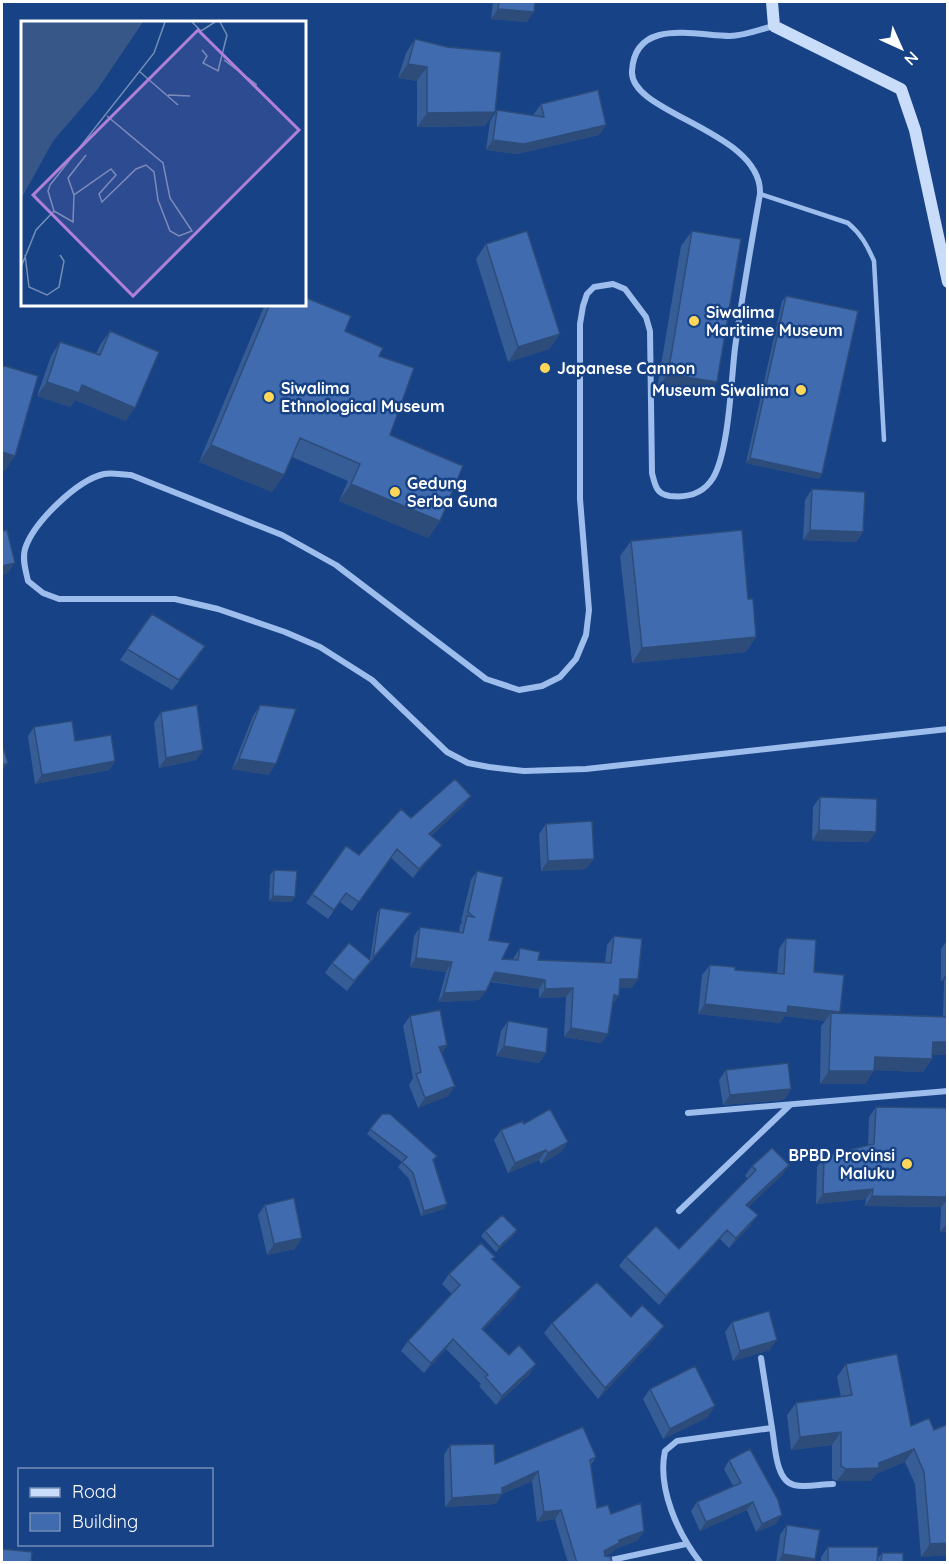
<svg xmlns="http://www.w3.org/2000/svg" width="949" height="1564" viewBox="0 0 949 1564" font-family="Quicksand,sans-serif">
  <rect width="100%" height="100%" fill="#174285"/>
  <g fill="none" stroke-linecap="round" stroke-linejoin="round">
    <path stroke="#9dbded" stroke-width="4.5" d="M 760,194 L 848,223 C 861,234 867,245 874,261 L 884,440"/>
    <path stroke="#9dbded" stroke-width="6" d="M 774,26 C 761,29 744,36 730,36 C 697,36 635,17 632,71 C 629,114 763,131 760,194 C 751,245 742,296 735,348 C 731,381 729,451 713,478 C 703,494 688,498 670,496 C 656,494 655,485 652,473 L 650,331 L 646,317 L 625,289 L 613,284 L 594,287 L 587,294 L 583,306 L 580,324 L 580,499 L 589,610 L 586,635 L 576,659 L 560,677 L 542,686 L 519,690 L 486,679 L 336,565 L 282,535 L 131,475 C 123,475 112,472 104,474 C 77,480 33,523 25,549 C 22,560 26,571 28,581 L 43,593 L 59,599 L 175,599 L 218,609 L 285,632 L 320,647 L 372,680 L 447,752 L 468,763 L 489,767 L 524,771 L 586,769 L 948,729
      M 688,1113 L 948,1091
      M 679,1211 L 790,1105
      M 761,1358 L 772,1428
      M 602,1562 L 686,1544
      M 700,1562 C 678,1534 657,1488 665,1451 L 677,1441 L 772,1428 C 775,1443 775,1481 794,1485 C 805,1488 821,1484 833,1484"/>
    <path stroke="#c9dcf9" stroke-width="12" d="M 772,2 L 774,26 L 901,89 L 915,130 L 948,282"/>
  </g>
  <path fill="#375d96" d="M 493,2 L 535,2 L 527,22 L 491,19 Z
    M 415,39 L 485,126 L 417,127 L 417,81 L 398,78 L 406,53 Z
    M 541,104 L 606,125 L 599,135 L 517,154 L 486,150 L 490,121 L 497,110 L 534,115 L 534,114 Z
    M 692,231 L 717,382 L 706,397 L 657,389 L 681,246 Z
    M 486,244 L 560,334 L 549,349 L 508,362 L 476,259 Z
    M 786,296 L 822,474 L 819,479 L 746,463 L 782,301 Z
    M 265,304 L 304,304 L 345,331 L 379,356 L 390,435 L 440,521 L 428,538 L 339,501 L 348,481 L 292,457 L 284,475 L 272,492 L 199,462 Z
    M 110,331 L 126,421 L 75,400 L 70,407 L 37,396 L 51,356 L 60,342 L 96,354 L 100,345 Z
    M 812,489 L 863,532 L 856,542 L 803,540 L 805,500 Z
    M 631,541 L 748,599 L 756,637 L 746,652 L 632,663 L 620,556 Z
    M 152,614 L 198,657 L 172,690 L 120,660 Z
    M 260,705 L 269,775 L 232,769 L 253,716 Z
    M 161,712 L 203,750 L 196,760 L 159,768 L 154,723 Z
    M 34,727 L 75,741 L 115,761 L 109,770 L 35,784 L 28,736 Z
    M 820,797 L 869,842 L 812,841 L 813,807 Z
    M 464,805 L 431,836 L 435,853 L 413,878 L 391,858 L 352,911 L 340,902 L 328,919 L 306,903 L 346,846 L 359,855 L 411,818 Z
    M 546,824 L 586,869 L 541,871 L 539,834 Z
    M 274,870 L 292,902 L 269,901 L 270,875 Z
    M 477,871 L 489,940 L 502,959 L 513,959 L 520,948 L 538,960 L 605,963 L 607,945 L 614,936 L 632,988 L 619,988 L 612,1005 L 608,1034 L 601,1043 L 564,1037 L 566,997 L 539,998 L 539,989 L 490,982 L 479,1000 L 438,1002 L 446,972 L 410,967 L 414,936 L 420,927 L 459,932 L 460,925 L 462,922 L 461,921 L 471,880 Z
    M 380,908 L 411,913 L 347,991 L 325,973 L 332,963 L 370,960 L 377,913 Z
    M 786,938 L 814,972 L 840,1012 L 839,1014 L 943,1016 L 944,981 L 941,981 L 941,949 L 948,939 L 948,1055 L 932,1055 L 932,1059 L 923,1072 L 874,1070 L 865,1084 L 820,1084 L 821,1026 L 825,1021 L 785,1016 L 780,1023 L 698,1014 L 702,975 L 710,965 L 735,970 L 777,974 L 779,949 Z
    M 410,1016 L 447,1045 L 442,1053 L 455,1086 L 448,1096 L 418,1108 L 409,1085 L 413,1078 L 403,1026 Z
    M 508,1021 L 546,1053 L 539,1063 L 496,1056 L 501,1031 Z
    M 726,1070 L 791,1089 L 784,1100 L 723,1105 L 719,1080 Z
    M 876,1107 L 948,1108 L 948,1232 L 940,1232 L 941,1207 L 865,1206 L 866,1199 L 816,1204 L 817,1167 L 824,1156 L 868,1146 L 869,1117 Z
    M 382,1114 L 434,1161 L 447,1204 L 444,1209 L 421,1216 L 409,1179 L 398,1167 L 402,1162 L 367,1134 Z
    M 524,1124 L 568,1142 L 561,1152 L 541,1164 L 539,1160 L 508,1173 L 494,1140 L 501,1130 Z
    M 789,1165 L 782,1175 L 748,1207 L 751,1225 L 729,1248 L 720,1239 L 659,1305 L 619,1266 L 626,1257 L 679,1249 L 748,1179 L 745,1176 L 752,1166 Z
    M 265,1205 L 295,1249 L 267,1255 L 258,1215 Z
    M 517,1230 L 514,1235 L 496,1252 L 481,1236 L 485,1231 Z
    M 492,1260 L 515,1297 L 483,1330 L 509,1355 L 530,1374 L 496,1405 L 479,1386 L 481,1384 L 446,1349 L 424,1373 L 401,1351 L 408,1341 L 452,1294 L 442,1284 L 449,1274 Z
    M 631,1317 L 664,1326 L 657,1336 L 598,1399 L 544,1333 L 552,1323 Z
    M 732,1322 L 770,1350 L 733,1361 L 725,1332 Z
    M 846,1364 L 911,1426 L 948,1555 L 921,1557 L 915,1484 L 905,1462 L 876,1474 L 871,1481 L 837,1481 L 832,1479 L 832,1445 L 791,1450 L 787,1415 L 796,1403 L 841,1397 L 837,1377 Z
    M 650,1389 L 708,1417 L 663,1439 L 643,1399 Z
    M 450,1445 L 495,1464 L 596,1457 L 591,1465 L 597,1508 L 611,1514 L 644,1531 L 637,1541 L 615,1549 L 613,1552 L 605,1556 L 612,1563 L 568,1563 L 555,1519 L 537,1522 L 532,1481 L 502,1494 L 496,1504 L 445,1507 L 444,1455 Z
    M 729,1460 L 776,1524 L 756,1532 L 747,1510 L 700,1531 L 691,1511 L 697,1502 L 733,1486 L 724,1469 Z
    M 787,1525 L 813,1563 L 776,1563 L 780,1535 Z
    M 828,1547 L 877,1563 L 821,1563 L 821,1557 Z
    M 882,1553 L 903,1563 L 878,1563 L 878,1558 Z"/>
  <path fill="#2d4c7a" d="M 498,9 L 534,12 L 527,22 L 491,19 Z
    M 408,64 L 427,67 L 417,81 L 398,78 Z
    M 495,112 L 485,126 L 417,127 L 427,113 Z
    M 606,125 L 599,135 L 517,154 L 486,150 L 493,140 Z
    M 560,334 L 549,349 L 508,362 L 518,347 Z
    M 668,374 L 717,382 L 706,397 L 657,389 Z
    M 47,382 L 82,385 L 135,408 L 126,421 L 75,400 L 70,407 L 37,396 Z
    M 211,445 L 284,475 L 272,492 L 199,462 Z
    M 2,452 L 15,456 L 5,471 L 2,470 Z
    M 750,458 L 822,474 L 819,479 L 746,463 Z
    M 351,484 L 440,521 L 428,538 L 339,501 Z
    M 810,530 L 863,532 L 856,542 L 803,540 Z
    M 15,563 L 8,573 L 2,575 L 2,566 Z
    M 756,637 L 746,652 L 632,663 L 642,648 Z
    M 203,750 L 196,760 L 159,768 L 166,758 Z
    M 239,759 L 276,764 L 269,775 L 232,769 Z
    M 115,761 L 109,770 L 35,784 L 42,775 Z
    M 8,763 L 2,771 L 2,765 Z
    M 471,796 L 464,805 L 423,843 L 429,834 Z
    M 819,830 L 876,832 L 869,842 L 812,841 Z
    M 442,845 L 435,853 L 413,878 L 419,869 Z
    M 594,859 L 586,869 L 541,871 L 548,861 Z
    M 273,896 L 295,897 L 292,902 L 269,901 Z
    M 416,958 L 452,962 L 446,972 L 410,967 Z
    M 371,961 L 364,971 L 347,991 L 354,981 Z
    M 495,972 L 545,980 L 539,989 L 489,981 Z
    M 948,972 L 948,976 L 944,981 L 941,981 Z
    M 620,979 L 638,979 L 632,988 L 613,988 Z
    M 573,988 L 566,997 L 539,998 L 545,989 Z
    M 486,991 L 479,1000 L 438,1002 L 444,993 Z
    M 614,995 L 619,996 L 612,1005 Z
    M 705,1004 L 788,1006 L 840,1012 L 833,1022 L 831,1013 L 825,1021 L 785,1016 L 780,1023 L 698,1014 Z
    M 571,1028 L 608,1034 L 601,1043 L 564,1037 Z
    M 933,1042 L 948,1042 L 948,1055 L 923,1055 Z
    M 447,1045 L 440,1056 L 439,1047 Z
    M 504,1046 L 546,1053 L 539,1063 L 496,1056 Z
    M 875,1057 L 932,1059 L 923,1072 L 866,1070 Z
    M 829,1071 L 874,1071 L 865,1084 L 820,1084 Z
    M 455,1086 L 448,1096 L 418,1108 L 425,1098 Z
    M 791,1089 L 784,1100 L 723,1105 L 730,1095 Z
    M 568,1142 L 561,1152 L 541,1164 L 548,1153 Z
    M 546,1150 L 539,1160 L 508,1173 L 515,1163 Z
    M 789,1165 L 782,1175 L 740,1214 L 746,1205 Z
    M 873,1189 L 866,1199 L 816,1204 L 823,1194 Z
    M 872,1196 L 948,1197 L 948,1199 L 941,1207 L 865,1206 Z
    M 447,1204 L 444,1209 L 421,1216 L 424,1211 Z
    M 758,1215 L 751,1225 L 729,1248 L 736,1238 Z
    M 948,1222 L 948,1232 L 940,1232 Z
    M 517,1230 L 514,1235 L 496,1252 L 499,1247 Z
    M 727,1230 L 720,1239 L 659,1305 L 666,1296 Z
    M 302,1238 L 295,1249 L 267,1255 L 274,1244 Z
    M 521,1287 L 515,1297 L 475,1338 L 482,1329 Z
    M 664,1326 L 657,1336 L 598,1399 L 605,1388 Z
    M 453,1339 L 446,1349 L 424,1373 L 431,1363 Z
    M 777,1340 L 770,1350 L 733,1361 L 740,1351 Z
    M 536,1364 L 530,1374 L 496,1405 L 502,1396 Z
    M 715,1406 L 708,1417 L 663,1439 L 670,1429 Z
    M 841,1432 L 832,1445 L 791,1450 L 800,1437 Z
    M 914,1449 L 905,1462 L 876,1474 L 871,1481 L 837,1481 L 846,1469 L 879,1463 Z
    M 538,1471 L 532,1481 L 502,1494 L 496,1504 L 445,1507 L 452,1498 L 502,1488 Z
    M 753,1502 L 747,1510 L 700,1531 L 706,1522 Z
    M 561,1510 L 555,1519 L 537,1522 L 544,1512 Z
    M 782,1515 L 776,1524 L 756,1532 L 762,1524 Z
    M 644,1531 L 637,1541 L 615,1549 L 613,1552 L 597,1561 L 604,1551 L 619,1540 Z
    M 948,1543 L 948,1555 L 921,1557 L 930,1544 Z
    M 783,1554 L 815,1559 L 813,1563 L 777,1563 Z"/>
  <path fill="#406caf" stroke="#2d4c7a" stroke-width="1.5" d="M 499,2 L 535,2 L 534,12 L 498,9 Z
    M 415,39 L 447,47 L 501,52 L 495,112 L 427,113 L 427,67 L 408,64 Z
    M 598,90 L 606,125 L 524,144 L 493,140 L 497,110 L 544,117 L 541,104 Z
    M 527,231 L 560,334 L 518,347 L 486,244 Z
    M 692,231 L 741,239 L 717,382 L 668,374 Z
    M 786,296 L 858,311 L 822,474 L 750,458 Z
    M 304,297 L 351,316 L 345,331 L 383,348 L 379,356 L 414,368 L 390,435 L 463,466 L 440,521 L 351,484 L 360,464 L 300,438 L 284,475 L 211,445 L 270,304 L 304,304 Z
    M 110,331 L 159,352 L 135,408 L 82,385 L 79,393 L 47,382 L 60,342 L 100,355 Z
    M 2,365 L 38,376 L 15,456 L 2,452 Z
    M 812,489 L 865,492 L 863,532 L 810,530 Z
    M 7,530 L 15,563 L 2,566 L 2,531 Z
    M 742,530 L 748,599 L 753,599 L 756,637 L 642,648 L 631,541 Z
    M 152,614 L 205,646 L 179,680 L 127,649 Z
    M 197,705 L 203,750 L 166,758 L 161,712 Z
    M 260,705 L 296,709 L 276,764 L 239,759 Z
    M 72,721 L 75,741 L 111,735 L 115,761 L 42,775 L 34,727 Z
    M 2,745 L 8,763 L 2,765 Z
    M 455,779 L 471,796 L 429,834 L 442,845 L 419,869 L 397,849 L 359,902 L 346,893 L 334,910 L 312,894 L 346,846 L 359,855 L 401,809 L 411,818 Z
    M 820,797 L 877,799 L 876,832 L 819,830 Z
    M 592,821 L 594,859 L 548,861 L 546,824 Z
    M 274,870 L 297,871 L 295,897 L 273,896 Z
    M 477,871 L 503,877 L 489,940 L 510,943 L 502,959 L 518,960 L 520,948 L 540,952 L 538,960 L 611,963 L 614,936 L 642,939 L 638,979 L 620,979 L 619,996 L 614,995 L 608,1034 L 571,1028 L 573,988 L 545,989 L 545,980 L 495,972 L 486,991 L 444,993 L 452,962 L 416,958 L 420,927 L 463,933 L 467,916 L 474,917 L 468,912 Z
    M 380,908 L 411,913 L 373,958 Z
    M 786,938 L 816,940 L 814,972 L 844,975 L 840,1012 L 788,1006 L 787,1013 L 705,1004 L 710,965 L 735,967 L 735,970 L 784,974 Z
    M 349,943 L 371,961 L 354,981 L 332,963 Z
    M 440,1010 L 447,1045 L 439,1047 L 455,1086 L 425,1098 L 416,1074 L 421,1072 L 410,1016 Z
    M 831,1013 L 948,1017 L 948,1042 L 933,1042 L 932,1059 L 875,1057 L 874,1071 L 829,1071 Z
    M 508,1021 L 548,1028 L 546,1053 L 504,1046 Z
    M 788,1063 L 791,1089 L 730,1095 L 726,1070 Z
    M 876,1107 L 948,1108 L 948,1197 L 872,1196 L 873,1189 L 823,1194 L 824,1156 L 874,1144 Z
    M 550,1109 L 568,1142 L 548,1153 L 546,1150 L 515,1163 L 501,1130 L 523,1121 L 524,1124 Z
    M 382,1114 L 390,1114 L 437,1156 L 433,1160 L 447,1204 L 424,1211 L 413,1173 L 402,1162 L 407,1157 L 370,1129 Z
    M 772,1148 L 789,1165 L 746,1205 L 758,1215 L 736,1238 L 727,1230 L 666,1296 L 626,1257 L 656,1226 L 679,1249 L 756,1170 L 752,1166 Z
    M 294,1198 L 302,1238 L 274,1244 L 265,1205 Z
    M 502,1215 L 517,1230 L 499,1247 L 485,1231 Z
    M 481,1243 L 495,1257 L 492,1259 L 521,1287 L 482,1329 L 509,1355 L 519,1345 L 536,1364 L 502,1396 L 485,1377 L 488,1375 L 453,1339 L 431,1363 L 408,1341 L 460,1285 L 449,1274 Z
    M 597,1282 L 631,1317 L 642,1305 L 664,1326 L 605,1388 L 552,1323 Z
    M 769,1311 L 777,1340 L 740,1351 L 732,1322 Z
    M 897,1354 L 911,1426 L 929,1418 L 934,1430 L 948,1424 L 948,1543 L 930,1544 L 924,1472 L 914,1449 L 879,1463 L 879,1468 L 846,1469 L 841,1466 L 841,1432 L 800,1437 L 796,1403 L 852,1395 L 846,1364 Z
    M 695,1366 L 715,1406 L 670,1429 L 650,1389 Z
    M 583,1427 L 596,1457 L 590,1460 L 597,1508 L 608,1505 L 611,1514 L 641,1503 L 644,1531 L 619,1540 L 619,1543 L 604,1551 L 605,1556 L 611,1557 L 612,1563 L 577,1563 L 561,1510 L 544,1512 L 538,1471 L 502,1488 L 502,1494 L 452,1498 L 450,1445 L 494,1444 L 495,1464 Z
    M 750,1449 L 778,1500 L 782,1515 L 762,1524 L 753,1502 L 706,1522 L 697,1502 L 741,1483 L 729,1460 Z
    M 787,1525 L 820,1530 L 815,1559 L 783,1554 Z
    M 828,1547 L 878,1547 L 877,1563 L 828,1563 Z
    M 2,1549 L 32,1552 L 31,1563 L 2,1563 Z
    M 882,1553 L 903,1553 L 903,1563 L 881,1563 Z"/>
  <g fill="#ffd759" stroke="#174285" stroke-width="2">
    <circle cx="694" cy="321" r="6"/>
    <circle cx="545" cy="368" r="6"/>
    <circle cx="801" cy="390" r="6"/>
    <circle cx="269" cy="397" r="6"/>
    <circle cx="395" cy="492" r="6"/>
    <circle cx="907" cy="1164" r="6"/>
  </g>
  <g text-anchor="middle" stroke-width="5" stroke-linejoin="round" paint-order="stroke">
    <g font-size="16" font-weight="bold" fill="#fff" stroke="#174285" text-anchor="start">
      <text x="706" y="318">Siwalima<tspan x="706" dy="18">Maritime Museum</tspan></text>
      <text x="557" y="374">Japanese Cannon</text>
      <text x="281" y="394">Siwalima<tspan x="281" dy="18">Ethnological Museum</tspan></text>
      <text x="789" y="396" text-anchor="end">Museum Siwalima</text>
      <text x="407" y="489">Gedung<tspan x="407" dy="18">Serba Guna</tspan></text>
      <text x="895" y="1161" text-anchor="end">BPBD Provinsi<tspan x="895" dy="18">Maluku</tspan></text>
    </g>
  </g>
  <g transform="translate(21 21)">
    <rect width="285" height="285" fill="#174285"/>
    <path d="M 0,1 L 122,1 L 76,69 L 32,120 L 0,178 Z" fill="#375788"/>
    <path fill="none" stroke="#748eb6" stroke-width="1.5" d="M 171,1 L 180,10 L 194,1M 181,29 L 186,35 L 182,42 L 197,50 L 206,14 L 199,1M 203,39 L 236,64M 119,51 L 157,84M 147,74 L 169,75M 53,174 L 47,157 L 65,134M 33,190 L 52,201 L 53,174 L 90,148 L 95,154 L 78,173 L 81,181 L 115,148 L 125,144 L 133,151 L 137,179 L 149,210 L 158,215 L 171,210 L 149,177 L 142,142 L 86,95M 4,234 L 8,266 L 26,274 L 38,266 L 43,240 L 39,234M 0,246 L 15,209 L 33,190 L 27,170 L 29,164 L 133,32 L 144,1"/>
    <path fill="#b080d9" fill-opacity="0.15" stroke="#b080d9" stroke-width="3" d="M 177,9 L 278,109 L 112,275 L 12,174 Z"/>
    <rect width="285" height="285" fill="none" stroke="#fff" stroke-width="3"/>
  </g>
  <rect width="949" height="1564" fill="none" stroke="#ffffff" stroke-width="6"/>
  <rect x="18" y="1468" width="195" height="78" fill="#174285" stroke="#748eb6" stroke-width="1.5"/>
  <rect x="30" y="1488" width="30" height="9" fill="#c9dcf9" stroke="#748eb6" stroke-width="1.5"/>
  <text x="72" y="1498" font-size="18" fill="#ffffff">Road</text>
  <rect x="30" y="1513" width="30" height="18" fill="#406caf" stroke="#748eb6" stroke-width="1.5"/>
  <text x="72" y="1528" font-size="18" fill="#ffffff">Building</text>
  <g transform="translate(901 48) rotate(135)" stroke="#174285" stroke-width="4.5" paint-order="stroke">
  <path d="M0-4.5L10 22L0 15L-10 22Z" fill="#ffffff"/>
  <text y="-9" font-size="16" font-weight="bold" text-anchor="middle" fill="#ffffff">N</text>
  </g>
</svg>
